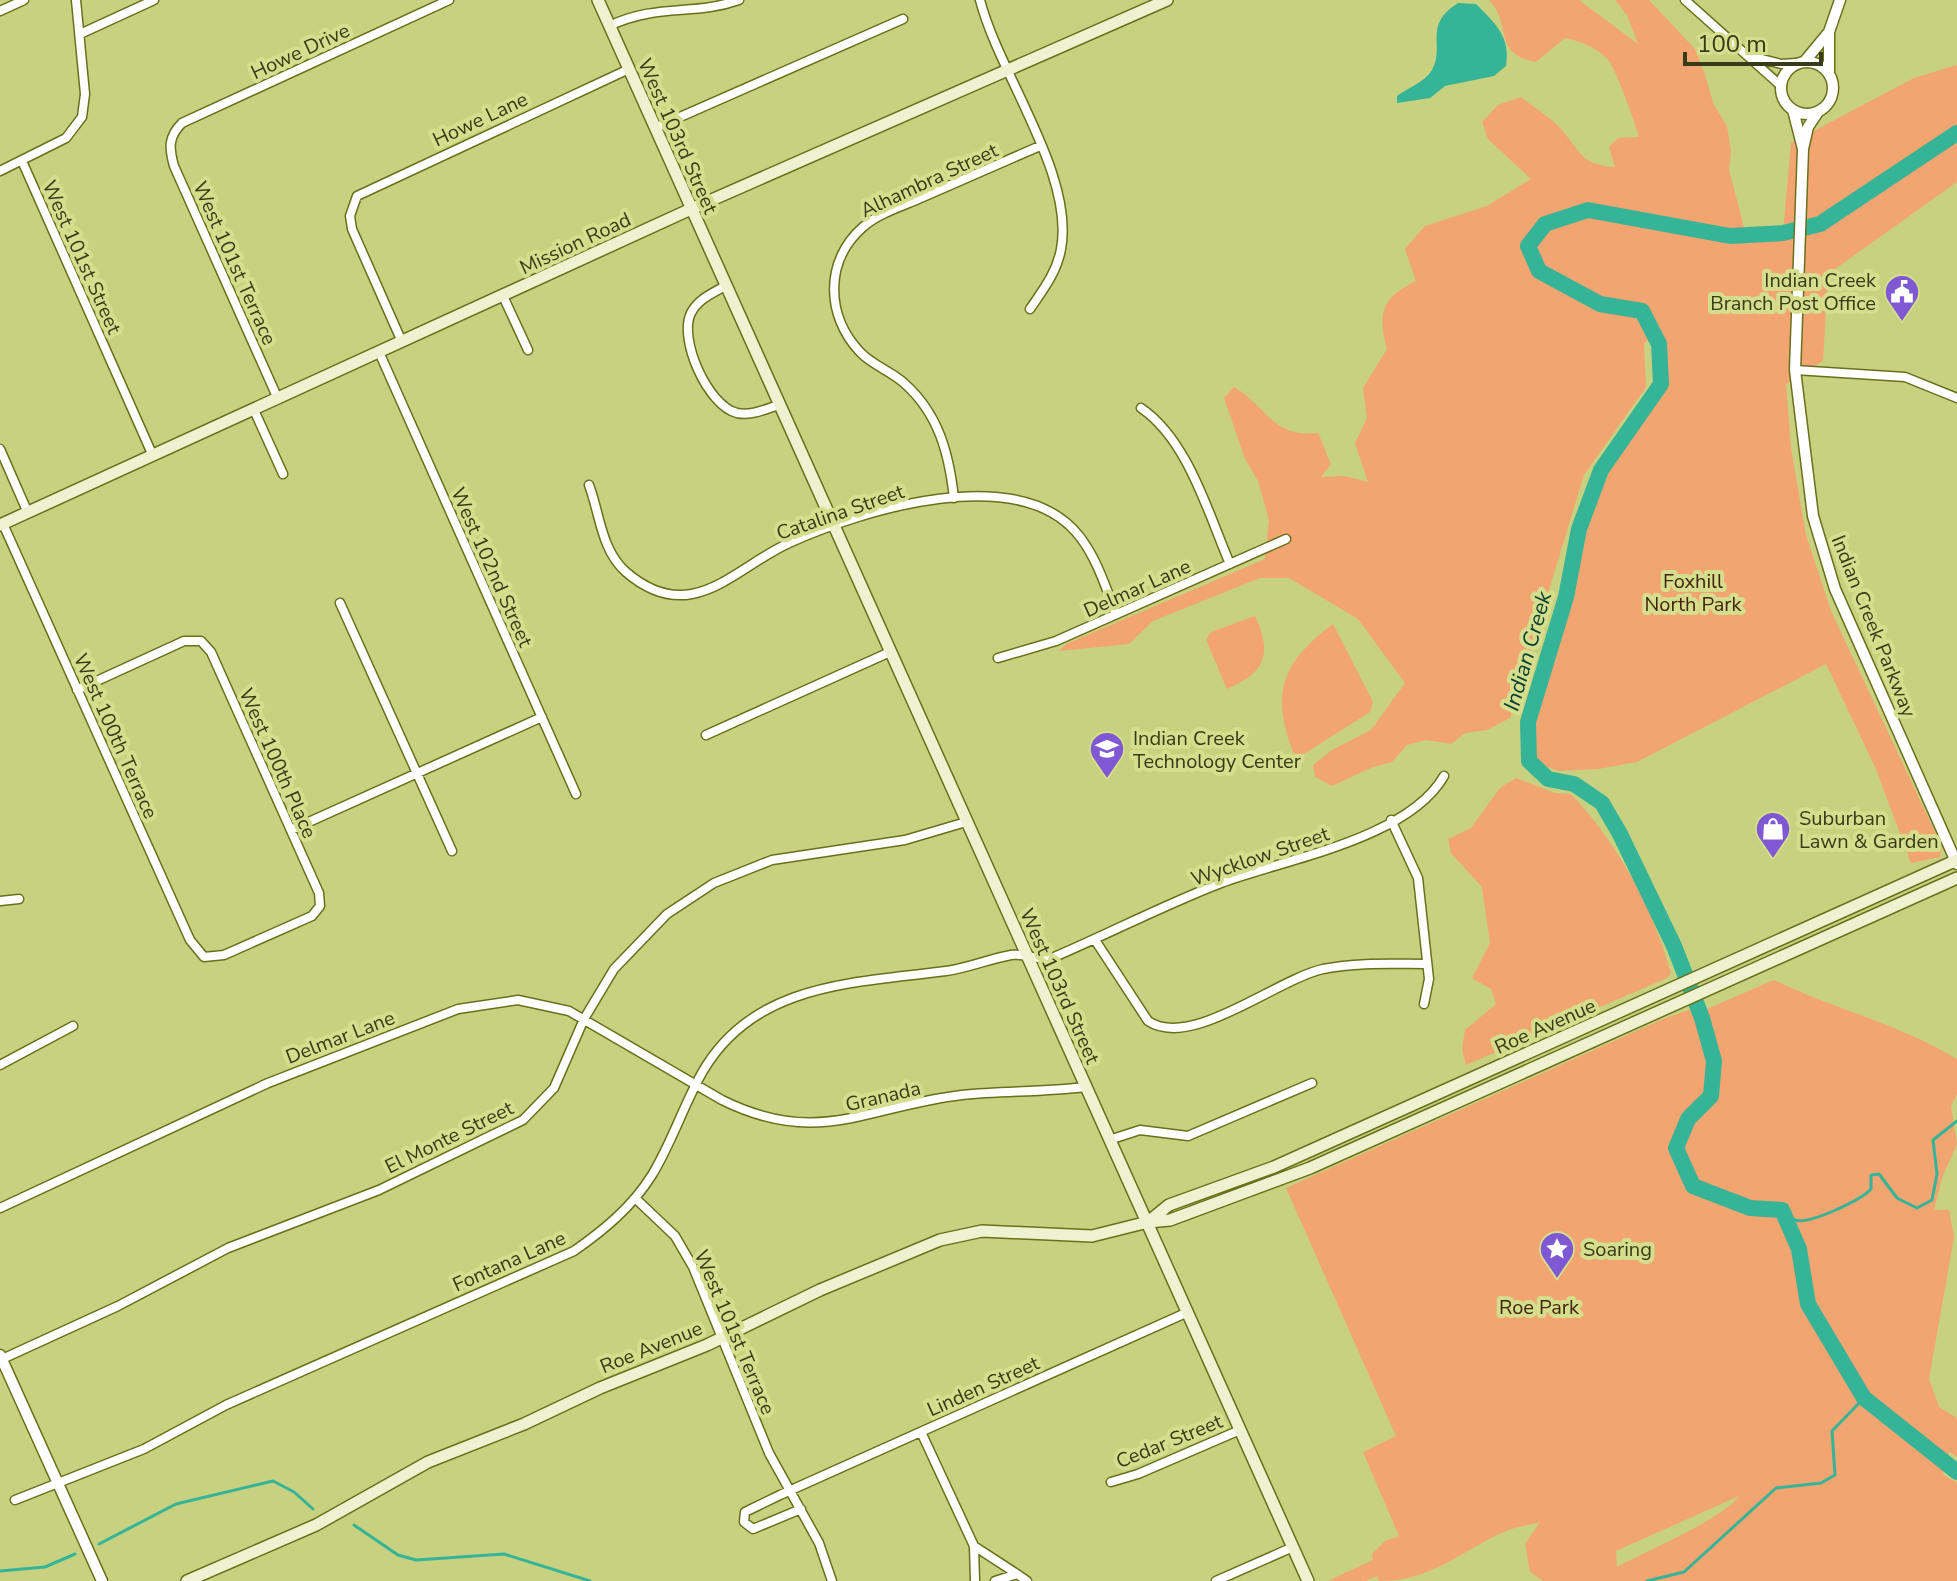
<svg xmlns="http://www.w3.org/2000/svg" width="1957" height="1581" viewBox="0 0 1957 1581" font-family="'Nunito Sans',sans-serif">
  <rect width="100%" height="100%" fill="#c8d17f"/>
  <path fill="#f2a571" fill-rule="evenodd" d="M 1489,0 L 1579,0 L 1638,44 L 1627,15 L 1615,0 L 1649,0 L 1695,49 L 1704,72 L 1714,105 L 1727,126 L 1731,151 L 1729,170 L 1746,235 L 1783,233 L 1791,143 L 1914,78 L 1957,65 L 1957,182 L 1828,274 L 1823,361 L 1786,384 L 1791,448 L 1806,535 L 1831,611 L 1942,847 L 1940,857 L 1911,863 L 1876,769 L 1826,664 L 1637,762 L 1598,769 L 1559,771 L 1529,761 L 1528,722 L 1566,597 L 1579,529 L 1601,470 L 1661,384 L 1659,344 L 1654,335 L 1644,343 L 1646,387 L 1584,475 L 1510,718 L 1487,730 L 1465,733 L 1451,744 L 1426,740 L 1407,745 L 1392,762 L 1373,767 L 1332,786 L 1315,777 L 1313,765 L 1332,750 L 1371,730 L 1405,683 L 1358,619 L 1289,578 L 1260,578 L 1153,621 L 1129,644 L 1059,651 L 1066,644 L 1265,559 L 1269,520 L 1258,481 L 1245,459 L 1224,398 L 1234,387 C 1268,407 1271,438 1318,433 L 1331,464 L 1321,477 L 1345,476 L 1368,482 L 1355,443 L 1367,418 L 1363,388 L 1387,349 C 1377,312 1382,298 1416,281 L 1405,249 L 1425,226 L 1487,206 L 1531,179 L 1488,139 L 1482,122 L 1498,105 L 1521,97 C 1534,108 1551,117 1561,129 C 1581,152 1581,165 1615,167 L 1609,147 L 1618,138 L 1639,137 C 1635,123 1617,72 1609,61 C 1599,48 1580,41 1565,38 L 1536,62 C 1491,54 1513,24 1489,0 Z
    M 1255,616 C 1273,654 1265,673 1227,689 L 1206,640 L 1211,632 Z
    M 1333,624 L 1373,702 L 1370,712 L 1296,759 C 1270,697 1279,664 1333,624 Z
    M 1516,778 L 1555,793 L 1571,794 C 1618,844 1652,906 1671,973 L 1667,978 L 1466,1065 L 1462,1049 L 1465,1030 L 1496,1004 L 1491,989 L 1472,978 L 1490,943 L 1482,887 L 1451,853 L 1448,839 L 1471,828 L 1500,788 Z
    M 1774,980 C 1834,1009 1899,1024 1957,1059 L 1957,1094 L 1951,1106 L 1957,1144 L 1942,1178 L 1934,1210 L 1949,1210 L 1954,1237 L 1929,1379 L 1939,1407 L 1957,1418 L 1957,1457 L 1949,1452 L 1943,1475 L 1957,1482 L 1957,1581 L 1543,1581 L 1530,1572 L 1525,1544 L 1540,1522 C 1529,1525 1515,1527 1504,1532 C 1459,1552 1432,1581 1379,1581 L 1377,1576 L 1366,1581 L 1328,1581 L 1373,1560 L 1372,1554 L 1385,1541 L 1399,1536 L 1363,1452 L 1396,1436 L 1286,1188 L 1663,1019 L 1691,1009 L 1693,1015 ZM 1739,1496 C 1725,1518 1646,1551 1617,1567 L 1616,1551 Z"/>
  <path fill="#36b497" d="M 1458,3 L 1476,4 C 1495,23 1511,37 1506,66 L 1494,76 L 1445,86 L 1430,98 L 1397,103 L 1397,96 C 1409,87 1424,83 1432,70 C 1446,45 1422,26 1458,3 Z"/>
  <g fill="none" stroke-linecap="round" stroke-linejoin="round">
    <path stroke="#36b497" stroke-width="3" d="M 1784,1213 C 1787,1215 1790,1219 1795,1220 C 1809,1225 1861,1200 1871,1189 L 1871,1175 L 1879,1174 L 1897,1198 L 1917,1208 L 1932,1200 L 1937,1174 L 1933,1140 L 1957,1121
      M 354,1525 L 398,1555 L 416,1560 L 504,1554 L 590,1581
      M 99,1544 L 176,1504 L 273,1481 L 294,1492 L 313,1509
      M 0,1571 L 45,1567 L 75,1554
      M 1647,1581 L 1684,1572 L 1776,1488 L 1821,1483 L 1835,1475 L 1832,1431 L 1864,1398"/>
    <path stroke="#36b497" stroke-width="16" d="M 1957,133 L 1820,224 L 1783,233 L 1730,236 L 1588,210 L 1545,224 L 1528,246 L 1539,271 L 1600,304 L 1642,311 L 1659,344 L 1661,384 L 1601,470 L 1579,529 L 1566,597 L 1528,722 L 1529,761 L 1548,779 L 1574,784 L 1602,803 L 1620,834 L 1674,946 L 1702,1018 L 1714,1061 L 1711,1096 L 1688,1119 L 1676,1148 L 1693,1186 L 1750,1208 L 1782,1210 L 1799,1249 L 1808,1304 L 1864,1398 L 1957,1472"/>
    <defs>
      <path id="minor" d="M 980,0 C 999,74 1075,175 1061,249 C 1057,272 1043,290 1030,309
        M 1685,0 L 1780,85
        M 0,11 L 24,0
        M 609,26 C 658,3 694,16 739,0
        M 80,34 L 154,0
        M 1750,56 L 1781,64 L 1796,63
        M 655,128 L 903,19
        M 22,161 L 153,456
        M 0,171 L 66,138 L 82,117 L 85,94 L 76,0
        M 725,286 C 713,293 698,299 691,313 C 678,339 708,406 737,413 C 751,416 766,409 779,405
        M 503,296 L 528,350
        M 402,342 L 352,229 L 350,216 L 357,196 L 629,69
        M 379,352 L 576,794
        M 1795,370 L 1905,377 L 1957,398
        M 278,399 L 174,166 C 169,148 168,137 182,123 L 449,0
        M 1141,408 C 1188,440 1208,513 1230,564
        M 254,410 L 283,474
        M 0,449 L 28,513
        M 589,485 C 600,514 601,550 626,572 C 691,628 734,568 789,543 C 862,510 1021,460 1080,537 C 1097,559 1106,588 1116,614
        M 954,498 C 949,454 939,414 904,383 C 891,371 872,365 860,352 C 826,316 824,261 863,227 C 879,213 903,206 923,197 C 962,180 1001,163 1040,146
        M 3,524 L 190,940 L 204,957 L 224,955 L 312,916 L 320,906 L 319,893 L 211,652 L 201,641 L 184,641 L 77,690
        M 340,603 L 452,851
        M 998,658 L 1056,641 L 1286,539
        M 706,735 L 890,652
        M 1391,820 L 1418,878 L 1429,979 L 1424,1004
        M 291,830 L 542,717
        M 0,901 L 19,899
        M 1095,940 L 1148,1021 C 1191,1050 1275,980 1323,969 C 1357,962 1393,964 1427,964
        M 0,1065 L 73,1026
        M 1109,1140 L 1140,1130 L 1188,1136 L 1312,1083
        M 635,1198 L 675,1236 L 693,1267 L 769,1453 L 819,1543 L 832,1581
        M 0,1208 L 268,1083 L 458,1009 L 518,1000 L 569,1011 L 722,1100 C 819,1148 867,1106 962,1095 C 1003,1091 1044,1092 1085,1087
        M 0,1360 L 118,1306 L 228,1248 L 379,1190 L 523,1120 L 554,1088 L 584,1019 L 614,969 L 667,914 L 714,883 L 772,860 L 905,840 L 966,822
        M 921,1432 L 974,1546 L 975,1581
        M 1111,1482 L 1138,1474 L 1240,1430
        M 15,1500 L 144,1449 L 226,1405 L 574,1251 C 604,1230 632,1207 652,1175 C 672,1142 684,1104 703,1071 C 755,982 856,983 946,971 C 968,968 989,959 1011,955 C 1025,953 1037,961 1052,958 C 1108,934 1164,905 1221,883 C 1285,859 1408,839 1444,776
        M 801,1509 L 753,1529 L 744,1522 L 745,1512 L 780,1495 L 1188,1312
        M 974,1546 L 1017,1574
        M 995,1581 L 1017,1574 L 1027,1581
        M 1216,1581 L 1293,1547"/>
      <path id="tertiary" d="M 1829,32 L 1829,72
        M 1805,61 L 1829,32 L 1840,0
        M1781 88a26 26 0 1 1 52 0a26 26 0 1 1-52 0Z
        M 1793,110 L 1803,149
        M 1818,112 L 1808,127 L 1803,149 L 1795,370 L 1813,516 L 1835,589 L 1957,864
        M 0,1355 L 102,1581"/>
      <path id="secondary" d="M 598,0 L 1308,1581
        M 0,525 L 691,209 L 1167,0
        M 1148,1222 L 1169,1205 L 1274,1167 L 1957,860
        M 187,1581 L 316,1525 L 428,1462 L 524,1424 L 600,1388 L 707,1345 L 820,1290 L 940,1240 L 982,1231 L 1092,1236 L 1148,1222 L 1170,1220 L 1310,1168 L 1957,878"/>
    </defs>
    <use href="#minor" stroke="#69701a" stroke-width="11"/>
    <use href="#tertiary" stroke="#69701a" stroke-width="13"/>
    <use href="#secondary" stroke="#69701a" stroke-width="14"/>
    <use href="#minor" stroke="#fff" stroke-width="8"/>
    <use href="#tertiary" stroke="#fff" stroke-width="10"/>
    <use href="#secondary" stroke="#eff2d1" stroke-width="11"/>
  </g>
  <defs>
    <symbol id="civic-pin" viewBox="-11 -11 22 30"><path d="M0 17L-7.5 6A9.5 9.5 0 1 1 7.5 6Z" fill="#7f59d3" stroke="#d5de8c"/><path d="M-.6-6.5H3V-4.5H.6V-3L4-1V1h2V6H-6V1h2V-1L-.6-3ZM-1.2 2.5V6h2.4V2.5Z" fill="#fff"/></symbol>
    <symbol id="school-pin" viewBox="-11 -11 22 30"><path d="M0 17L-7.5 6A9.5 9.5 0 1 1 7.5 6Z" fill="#7f59d3" stroke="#d5de8c"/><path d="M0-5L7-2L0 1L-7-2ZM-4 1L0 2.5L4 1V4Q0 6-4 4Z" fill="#fff"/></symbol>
    <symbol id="shop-pin" viewBox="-11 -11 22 30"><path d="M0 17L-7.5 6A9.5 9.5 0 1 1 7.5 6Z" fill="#7f59d3" stroke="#d5de8c"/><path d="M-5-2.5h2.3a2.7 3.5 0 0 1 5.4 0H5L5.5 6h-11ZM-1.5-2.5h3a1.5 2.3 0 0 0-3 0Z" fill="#fff"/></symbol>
    <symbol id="sight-pin" viewBox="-11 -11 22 30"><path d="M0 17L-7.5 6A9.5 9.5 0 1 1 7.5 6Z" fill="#7f59d3" stroke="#d5de8c"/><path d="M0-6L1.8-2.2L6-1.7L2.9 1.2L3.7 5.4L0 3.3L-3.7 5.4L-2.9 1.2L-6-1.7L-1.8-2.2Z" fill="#fff"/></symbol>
  </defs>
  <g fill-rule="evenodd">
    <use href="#civic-pin" x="1882" y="272" width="40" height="54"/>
    <use href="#school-pin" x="1087" y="729" width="40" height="54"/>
    <use href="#shop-pin" x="1753" y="809" width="40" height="54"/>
    <use href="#sight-pin" x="1537" y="1229" width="40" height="54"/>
  </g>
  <g text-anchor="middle" stroke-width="8" stroke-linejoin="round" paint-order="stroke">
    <g font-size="20" fill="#383b19" stroke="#d5de8c">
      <text transform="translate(300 51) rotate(-25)" y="7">Howe Drive</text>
      <text transform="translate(480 119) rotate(-25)" y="7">Howe Lane</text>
      <text transform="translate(678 136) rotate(66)" y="7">West 103rd Street</text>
      <text transform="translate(929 180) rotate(-25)" y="7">Alhambra Street</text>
      <text transform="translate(575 243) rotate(-25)" y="7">Mission Road</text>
      <text transform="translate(82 257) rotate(66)" y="7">West 101st Street</text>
      <text transform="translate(235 263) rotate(66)" y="7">West 101st Terrace</text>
      <text transform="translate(840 512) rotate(-19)" y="7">Catalina Street</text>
      <text transform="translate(492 567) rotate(66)" y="7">West 102nd Street</text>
      <text transform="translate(1137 588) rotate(-24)" y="7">Delmar Lane</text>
      <text transform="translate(1874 626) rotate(68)" y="7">Indian Creek Parkway</text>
      <text transform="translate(116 736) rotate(66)" y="7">West 100th Terrace</text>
      <text transform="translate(278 763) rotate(66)" y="7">West 100th Place</text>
      <text transform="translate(1260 856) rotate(-19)" y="7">Wycklow Street</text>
      <text transform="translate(1060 986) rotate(66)" y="7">West 103rd Street</text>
      <text transform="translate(1545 1026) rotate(-24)" y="7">Roe Avenue</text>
      <text transform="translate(340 1037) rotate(-21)" y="7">Delmar Lane</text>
      <text transform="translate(883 1096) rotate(-13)" y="7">Granada</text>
      <text transform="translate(449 1137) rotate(-26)" y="7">El Monte Street</text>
      <text transform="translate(509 1261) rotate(-24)" y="7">Fontana Lane</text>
      <text transform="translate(735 1332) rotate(67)" y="7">West 101st Terrace</text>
      <text transform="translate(651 1347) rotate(-22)" y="7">Roe Avenue</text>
      <text transform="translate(983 1386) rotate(-24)" y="7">Linden Street</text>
      <text transform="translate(1169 1441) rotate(-22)" y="7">Cedar Street</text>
    </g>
    <g font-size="20" fill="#383b19" stroke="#d5de8c" text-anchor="start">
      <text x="1876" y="287" text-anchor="end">Indian Creek<tspan x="1876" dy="23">Branch Post Office</tspan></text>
      <text x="1133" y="745">Indian Creek<tspan x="1133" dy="23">Technology Center</tspan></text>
      <text x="1799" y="825">Suburban<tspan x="1799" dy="23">Lawn &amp; Garden</tspan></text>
      <text x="1583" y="1256">Soaring</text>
    </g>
    <g font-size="20" fill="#42230c" stroke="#d5de8c">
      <text x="1693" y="588">Foxhill<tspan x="1693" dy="23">North Park</tspan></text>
      <text x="1539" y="1314">Roe Park</text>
    </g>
    <g font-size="22" font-style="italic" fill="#073f33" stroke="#d5de8c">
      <text transform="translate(1527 651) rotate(-74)" y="8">Indian Creek</text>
    </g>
  </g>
  <path d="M1685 52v12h136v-12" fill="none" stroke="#383b19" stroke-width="4"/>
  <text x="1697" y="52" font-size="24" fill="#383b19" stroke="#d5de8c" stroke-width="6" paint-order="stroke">100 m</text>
</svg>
